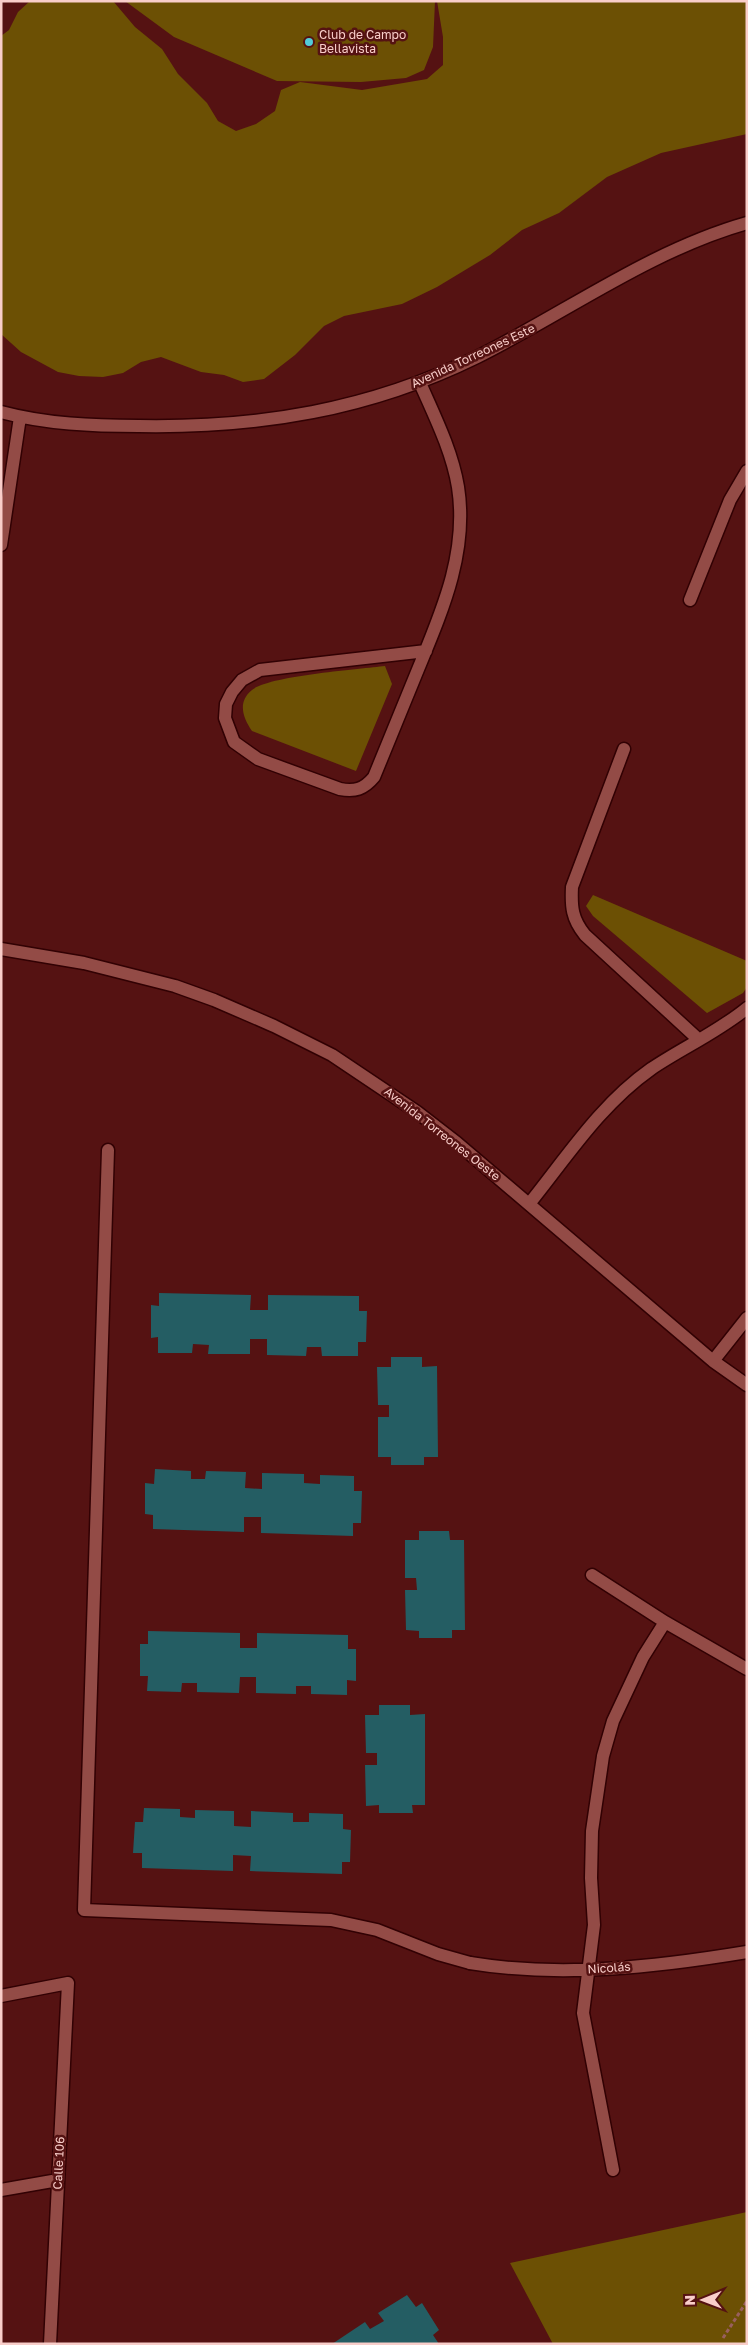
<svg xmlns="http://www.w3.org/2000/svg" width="748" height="2345" viewBox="0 0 748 2345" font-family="'Golos Text',sans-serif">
  <rect width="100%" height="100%" fill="#551212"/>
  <path fill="#6c5004" d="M 30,1 L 113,1 L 135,27 L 162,49 L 178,74 L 207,103 L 218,121 L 236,131 L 256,124 L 275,111 L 281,90 L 300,82 L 362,90 L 427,79 L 443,65 L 443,37 L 437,1 L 747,1 L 747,134 L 661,153 L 607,177 L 559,213 L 522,230 L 490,255 L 437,287 L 402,304 L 344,316 L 324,326 L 295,355 L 264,379 L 243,382 L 224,375 L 201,372 L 161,357 L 141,362 L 123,373 L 103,377 L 79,376 L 58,372 L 21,352 L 1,334 L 1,36 L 9,30 L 18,12 Z
    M 125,1 L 435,1 L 433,47 L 424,70 L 406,78 L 361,82 L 277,81 L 174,37 Z
    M 385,666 L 392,684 L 356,771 L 252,731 C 243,718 237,702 252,690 C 268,676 360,669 385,666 Z
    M 593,895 L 747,961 L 747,987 L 743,993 L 707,1013 L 593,916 L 586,906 Z
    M 747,2212 L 747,2344 L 553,2344 L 510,2263 Z"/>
  <path fill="#245d63" d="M 159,1293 L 251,1295 L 250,1310 L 268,1310 L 268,1295 L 359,1296 L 359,1311 L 367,1311 L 366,1342 L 358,1342 L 358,1356 L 322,1356 L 321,1347 L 307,1347 L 306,1356 L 267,1355 L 267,1339 L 250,1339 L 250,1354 L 208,1354 L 209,1345 L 193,1344 L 192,1353 L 158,1353 L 158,1337 L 151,1338 L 151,1305 L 159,1306 Z
    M 391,1357 L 422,1357 L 422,1367 L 437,1366 L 438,1457 L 424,1457 L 424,1465 L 391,1465 L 391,1457 L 378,1457 L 378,1417 L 389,1417 L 389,1405 L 378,1405 L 377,1367 L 391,1367 Z
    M 155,1469 L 191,1471 L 191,1479 L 205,1479 L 206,1471 L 246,1472 L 245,1488 L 262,1489 L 262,1473 L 304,1474 L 304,1483 L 320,1484 L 320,1475 L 354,1476 L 354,1491 L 362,1491 L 361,1523 L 353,1523 L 353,1536 L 261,1533 L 261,1517 L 244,1517 L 244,1532 L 153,1529 L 153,1515 L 145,1514 L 145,1483 L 154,1484 Z
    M 419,1531 L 449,1531 L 450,1540 L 464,1540 L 465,1630 L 452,1630 L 452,1638 L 419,1638 L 419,1631 L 406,1630 L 405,1590 L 417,1590 L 416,1578 L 405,1578 L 405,1540 L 419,1540 Z
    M 148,1631 L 240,1633 L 240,1648 L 257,1648 L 257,1633 L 348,1635 L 348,1649 L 356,1649 L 356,1681 L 347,1680 L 347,1695 L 311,1694 L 311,1686 L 296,1686 L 296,1694 L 256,1693 L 256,1677 L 240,1677 L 239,1693 L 197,1692 L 197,1683 L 182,1683 L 181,1692 L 147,1691 L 148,1676 L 140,1676 L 140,1644 L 148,1644 Z
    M 379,1705 L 410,1705 L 410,1715 L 425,1714 L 425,1805 L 412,1805 L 413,1813 L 379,1813 L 379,1805 L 366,1806 L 365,1765 L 377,1765 L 377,1753 L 366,1753 L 365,1715 L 379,1715 Z
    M 144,1808 L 180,1809 L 180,1817 L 195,1818 L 195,1810 L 234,1811 L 234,1826 L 251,1827 L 251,1811 L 293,1813 L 293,1822 L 309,1822 L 309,1813 L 343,1814 L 343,1829 L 351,1830 L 350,1862 L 342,1862 L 342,1874 L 250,1871 L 251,1856 L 233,1855 L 233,1871 L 142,1868 L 142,1853 L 133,1853 L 135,1822 L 143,1822 Z
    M 407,2295 L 416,2307 L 422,2303 L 439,2330 L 433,2335 L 439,2344 L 332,2344 L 365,2322 L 370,2329 L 384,2321 L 378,2313 Z"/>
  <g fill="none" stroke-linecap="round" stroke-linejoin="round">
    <defs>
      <path id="lane" d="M 108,1150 L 84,1910 L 331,1920 L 377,1930 L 438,1954 L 470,1963"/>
      <path id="street" d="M 420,383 C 435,417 452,451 458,487 C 468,551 443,609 419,667 C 404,704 389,740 374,777 C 364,789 355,792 340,789 L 258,759 L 234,742 L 225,718 L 226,704 L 232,692 L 242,680 L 260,670 L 426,651
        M 1,412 C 46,424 93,426 139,426 C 259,428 369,410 477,357 C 567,312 649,251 747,223
        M 1,545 L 20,417
        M 690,600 L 730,500 L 747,471
        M 624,749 L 572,887 C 571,907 572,919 585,935 L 698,1039
        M 1,949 L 84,963 L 175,986 L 214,1000 L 274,1026 L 332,1055 L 417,1112 L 457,1143 L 713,1361 L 747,1385
        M 529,1204 C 567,1157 600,1105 651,1069 C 682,1048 718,1032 747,1008
        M 713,1361 L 747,1318
        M 592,1575 L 665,1622 L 747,1669
        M 470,1963 C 561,1978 656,1967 747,1952
        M 1,1996 L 68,1983 L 50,2344
        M 613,2170 L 583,2013 L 594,1925 L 591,1878 L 592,1831 L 603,1756 L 613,1721 L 643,1657 L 665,1622
        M 1,2190 L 58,2180"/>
    </defs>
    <use href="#lane" stroke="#310103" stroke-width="15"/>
    <use href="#street" stroke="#310103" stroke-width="15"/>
    <path stroke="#985f5e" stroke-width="3" stroke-dasharray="4 2.5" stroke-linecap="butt" d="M 723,2338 L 747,2301"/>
    <use href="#lane" stroke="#934b46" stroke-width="12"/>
    <use href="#street" stroke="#934b46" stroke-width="12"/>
  </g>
  <circle fill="#52cbd8" stroke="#551212" stroke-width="2" cx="309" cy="42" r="5"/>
  <g text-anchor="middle" stroke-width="5" stroke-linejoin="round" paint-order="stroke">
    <g font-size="12" fill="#f9ceca" stroke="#551212" text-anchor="start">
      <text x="319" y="39">Club de Campo<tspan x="319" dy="14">Bellavista</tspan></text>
    </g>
    <g font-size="12" fill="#f9ceca" stroke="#551212">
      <text transform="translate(473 356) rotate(-25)" y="4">Avenida Torreones Este</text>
      <text transform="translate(442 1134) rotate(38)" y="4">Avenida Torreones Oeste</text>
      <text transform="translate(609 1968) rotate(-4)" y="4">Nicolás</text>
      <text transform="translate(59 2163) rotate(-87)" y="4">Calle 106</text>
    </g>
  </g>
  <rect width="748" height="2345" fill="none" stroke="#f9ceca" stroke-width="5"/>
  <g transform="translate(703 2300) rotate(269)" stroke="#551212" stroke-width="4" paint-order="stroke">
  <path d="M0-4L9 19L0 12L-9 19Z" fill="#f9ceca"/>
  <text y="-8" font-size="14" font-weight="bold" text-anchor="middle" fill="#f9ceca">N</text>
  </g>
</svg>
